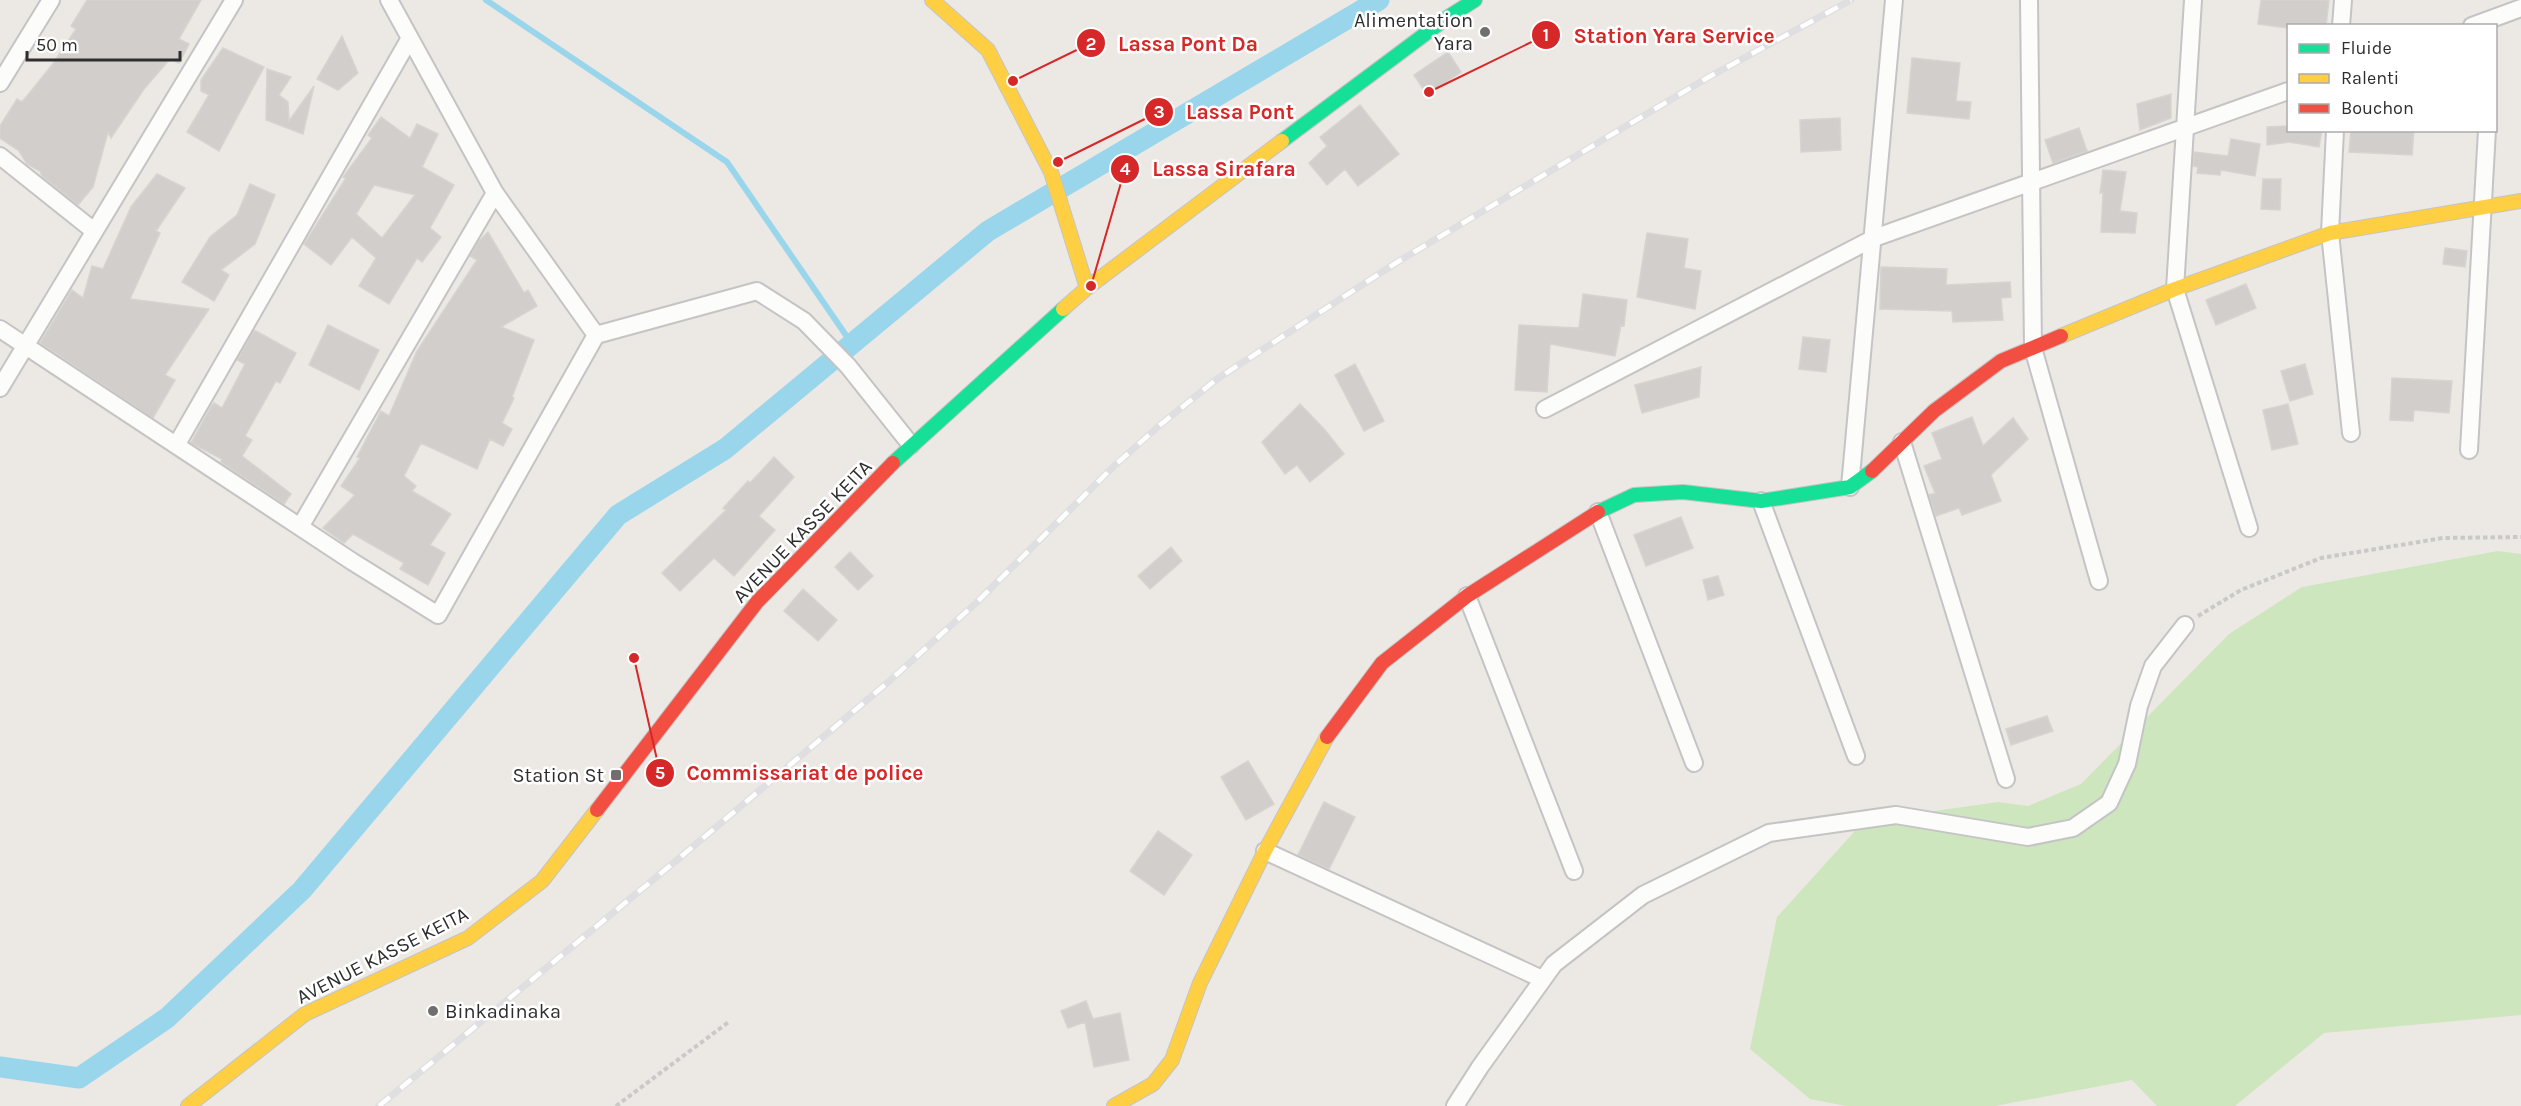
<svg xmlns="http://www.w3.org/2000/svg" width="2521" height="1106" viewBox="0 0 2521 1106" font-family="Karla,sans-serif">
  <rect width="100%" height="100%" fill="#ece8e4"/>
  <path fill="#cee6be" d="M 2498,551 L 2521,554 L 2521,1015 L 2324,1033 L 2235,1106 L 2157,1106 L 2132,1080 L 1995,1106 L 1846,1106 L 1810,1099 L 1750,1049 L 1777,917 L 1864,821 L 1998,802 L 2028,806 L 2081,784 L 2229,634 L 2302,587 Z"/>
  <g fill="none" stroke-linecap="round" stroke-linejoin="round">
    <path stroke="#99d6ec" stroke-width="6" d="M 486,0 L 727,162 L 852,344"/>
    <path stroke="#99d6ec" stroke-width="21" d="M 0,1067 L 79,1078 L 167,1018 L 302,890 L 618,515 L 725,449 L 988,231 L 1379,0"/>
  </g>
  <path fill="#d1cecb" stroke="#d7d4d0" stroke-width="1.5" fill-rule="evenodd" d="M 87,0 L 201,0 L 179,39 L 189,44 L 179,63 L 170,59 L 144,89 L 111,138 L 108,132 L 93,187 L 78,205 L 42,176 L 40,171 L 27,164 L 19,151 L 0,138 L 0,126 L 17,99 L 22,102 L 52,65 L 76,29 L 71,26 Z
    M 2261,0 L 2329,0 L 2326,26 L 2289,26 L 2289,28 L 2258,24 Z
    M 342,36 L 358,73 L 338,90 L 317,79 Z
    M 223,48 L 264,67 L 219,151 L 187,132 L 209,95 L 201,91 L 201,80 Z
    M 1448,52 L 1461,72 L 1427,95 L 1414,75 Z
    M 1912,58 L 1960,63 L 1956,101 L 1971,102 L 1969,119 L 1907,113 Z
    M 267,69 L 291,77 L 279,95 L 288,102 L 289,121 L 314,86 L 303,134 L 266,120 Z
    M 2171,94 L 2171,118 L 2140,130 L 2137,104 Z
    M 1360,105 L 1399,154 L 1358,186 L 1345,169 L 1327,185 L 1309,163 L 1327,146 L 1320,137 Z
    M 381,117 L 410,138 L 417,124 L 438,134 L 422,167 L 454,185 L 430,228 L 441,237 L 422,262 L 417,258 L 389,304 L 359,286 L 376,258 L 352,237 L 331,265 L 304,244 L 346,178 L 343,177 L 372,138 L 368,135 ZM 374,185 L 415,195 L 382,238 L 356,214 Z
    M 1840,118 L 1841,150 L 1801,152 L 1800,120 Z
    M 2289,126 L 2289,130 L 2322,130 L 2319,147 L 2289,142 L 2267,145 L 2267,127 Z
    M 2079,128 L 2087,151 L 2053,163 L 2045,140 Z
    M 2351,130 L 2414,130 L 2412,155 L 2349,152 Z
    M 2231,139 L 2260,144 L 2255,176 L 2221,170 L 2220,175 L 2197,173 L 2198,167 L 2193,166 L 2194,152 L 2228,156 Z
    M 2103,170 L 2126,172 L 2120,211 L 2137,213 L 2135,233 L 2101,232 L 2103,193 L 2100,193 Z
    M 157,174 L 185,188 L 156,231 L 160,233 L 130,299 L 209,309 L 165,375 L 175,380 L 153,418 L 40,343 L 72,290 L 83,298 L 92,266 L 103,269 L 131,207 Z
    M 2263,179 L 2281,179 L 2280,210 L 2261,209 Z
    M 250,184 L 275,195 L 255,244 L 221,270 L 229,275 L 214,301 L 182,282 L 210,237 L 237,215 Z
    M 488,232 L 524,293 L 528,290 L 537,306 L 501,327 L 534,340 L 512,397 L 514,398 L 502,423 L 512,429 L 503,446 L 490,439 L 477,469 L 421,443 L 404,476 L 416,486 L 412,491 L 451,514 L 430,545 L 445,553 L 428,585 L 400,569 L 404,563 L 353,534 L 344,543 L 323,528 L 355,495 L 341,486 L 360,458 L 357,457 L 381,411 L 389,416 L 417,351 L 477,260 L 470,256 L 479,241 Z
    M 1647,233 L 1688,239 L 1684,268 L 1701,271 L 1695,309 L 1637,297 Z
    M 2445,248 L 2467,251 L 2465,267 L 2443,264 Z
    M 1881,267 L 1947,269 L 1946,285 L 2010,282 L 2011,297 L 2001,298 L 2003,320 L 1953,322 L 1952,311 L 1880,309 Z
    M 2246,284 L 2256,308 L 2216,325 L 2206,300 Z
    M 1583,294 L 1627,300 L 1624,326 L 1621,325 L 1615,356 L 1550,344 L 1547,392 L 1515,390 L 1519,325 L 1579,328 Z
    M 328,325 L 379,350 L 359,390 L 309,365 Z
    M 254,330 L 296,353 L 280,383 L 276,381 L 245,436 L 252,440 L 242,456 L 291,494 L 284,504 L 221,462 L 222,459 L 191,443 L 212,405 L 214,403 L 222,408 L 245,364 L 237,360 Z
    M 1803,337 L 1830,340 L 1826,372 L 1799,369 Z
    M 1355,364 L 1384,421 L 1364,431 L 1335,375 Z
    M 2305,364 L 2313,394 L 2290,401 L 2281,371 Z
    M 1701,367 L 1699,397 L 1642,413 L 1635,385 Z
    M 2392,378 L 2452,381 L 2449,413 L 2414,410 L 2413,421 L 2390,420 Z
    M 1300,404 L 1325,430 L 1344,454 L 1310,482 L 1297,465 L 1285,474 L 1262,442 Z
    M 2288,404 L 2298,444 L 2272,450 L 2263,410 Z
    M 1972,417 L 1983,446 L 2013,418 L 2028,439 L 1991,475 L 2001,501 L 1962,515 L 1959,508 L 1936,516 L 1929,495 L 1935,493 L 1924,466 L 1942,459 L 1932,433 Z
    M 774,457 L 794,477 L 759,516 L 775,530 L 734,576 L 714,558 L 680,591 L 662,573 L 726,510 L 723,508 L 748,481 L 750,483 Z
    M 1681,517 L 1693,548 L 1646,566 L 1634,535 Z
    M 1171,547 L 1182,561 L 1150,589 L 1138,576 Z
    M 850,552 L 873,576 L 858,590 L 835,567 Z
    M 1718,576 L 1724,595 L 1708,600 L 1703,580 Z
    M 803,589 L 837,620 L 818,641 L 784,611 Z
    M 2047,716 L 2053,731 L 2011,745 L 2006,729 Z
    M 1248,761 L 1274,804 L 1246,820 L 1221,777 Z
    M 1324,802 L 1355,817 L 1329,869 L 1298,855 Z
    M 1158,831 L 1192,855 L 1164,895 L 1130,871 Z
    M 1086,1001 L 1093,1019 L 1120,1013 L 1129,1060 L 1094,1067 L 1085,1022 L 1068,1028 L 1061,1011 Z"/>
  <g fill="none" stroke-linecap="round" stroke-linejoin="round">
    <defs>
      <path id="street" d="M 389,0 L 495,193 L 596,335
        M 2029,0 L 2033,348 L 2099,581
        M 2193,0 L 2175,289 L 2249,528
        M 2341,26 L 2343,0
        M 2472,26 L 2521,8
        M 0,83 L 51,0
        M 2335,130 L 2330,233 L 2351,433
        M 0,156 L 94,231
        M 0,329 L 353,562 L 438,615 L 596,335 L 757,291 L 804,321 L 848,366 L 911,445
        M 0,388 L 234,0
        M 1545,409 L 1874,238 L 2288,91
        M 1902,442 L 2006,779
        M 177,444 L 410,38
        M 2469,450 L 2487,130
        M 1850,487 L 1894,0
        M 1761,501 L 1856,756
        M 1598,512 L 1694,763
        M 300,527 L 495,193
        M 1467,596 L 1574,871
        M 1265,851 L 1542,979
        M 1455,1106 L 1480,1067 L 1554,964 L 1643,895 L 1769,833 L 1896,815 L 2028,837 L 2073,828 L 2109,803 L 2127,764 L 2139,706 L 2153,666 L 2185,625"/>
      <path id="fast" d="M 1282,141 L 1448,17 L 1475,0
        M 893,463 L 1063,309
        M 1598,512 L 1634,495 L 1683,492 L 1761,501 L 1850,487 L 1872,471"/>
      <path id="slow" d="M 932,0 L 988,50 L 1051,172 L 1087,288
        M 1063,309 L 1087,288 L 1282,141
        M 2061,336 L 2175,289 L 2330,233 L 2521,201
        M 188,1106 L 305,1014 L 468,938 L 542,881 L 597,810
        M 1114,1106 L 1153,1084 L 1172,1060 L 1200,983 L 1265,851 L 1327,737"/>
      <path id="jam" d="M 1872,471 L 1934,411 L 2001,361 L 2061,336
        M 1327,737 L 1382,663 L 1467,596 L 1598,512
        M 597,810 L 757,602 L 893,463"/>
    </defs>
    <use href="#street" stroke="#c5c4c5" stroke-width="20"/>
    <use href="#fast" stroke="#c5c4c5" stroke-width="16"/>
    <use href="#slow" stroke="#c5c4c5" stroke-width="16"/>
    <use href="#jam" stroke="#c5c4c5" stroke-width="16"/>
    <path stroke="#c9c9c8" stroke-width="4" stroke-dasharray="4.5 3" stroke-linecap="butt" d="M 2198,616 L 2241,590 L 2321,558 L 2443,538 L 2521,537
      M 616,1106 L 730,1021"/>
    <use href="#street" stroke="#fcfcfb" stroke-width="16"/>
    <use href="#fast" stroke="#16e098" stroke-width="14"/>
    <use href="#slow" stroke="#ffcf43" stroke-width="14"/>
    <use href="#jam" stroke="#f24e42" stroke-width="14"/>
    <defs>
      <path id="rail" d="M 379,1106 L 677,860 L 886,684 L 976,603 L 1114,466 L 1160,425 L 1217,379 L 1399,261 L 1707,78 L 1851,0"/>
    </defs>
    <use href="#rail" stroke="#dfdfe1" stroke-width="7"/>
    <use href="#rail" stroke="#fff" stroke-width="4.5" stroke-dasharray="14" stroke-linecap="butt"/>
  </g>
  <g fill="#706f6e" stroke="#fff" stroke-width="2">
    <circle cx="1485" cy="32" r="6"/>
    <rect x="610" y="769" width="12" height="12" rx="3"/>
    <circle cx="433" cy="1011" r="6"/>
  </g>
  <g text-anchor="middle" stroke-width="5" stroke-linejoin="round" paint-order="stroke">
    <g font-size="20" fill="#2e2e2e" stroke="#fff" text-anchor="end">
      <text x="1473" y="27">Alimentation<tspan x="1473" dy="23">Yara</tspan></text>
      <text x="604" y="782">Station St</text>
      <text x="445" y="1018" text-anchor="start">Binkadinaka</text>
    </g>
    <g font-size="20" fill="#2e2e2e" stroke="#fff">
      <text transform="translate(802 531) rotate(-46)" y="7">AVENUE KASSE KEITA</text>
      <text transform="translate(382 955) rotate(-27)" y="7">AVENUE KASSE KEITA</text>
    </g>
  </g>
  <path fill="none" stroke="#d62828" stroke-width="2" d="M1429 92L1546 35M1013 81L1091 43M1058 162L1159 112M1091 286L1125 169M634 658L660 773"/>
  <g fill="#d62828" stroke="#fff" stroke-width="2">
    <circle cx="1429" cy="92" r="6"/>
    <circle cx="1013" cy="81" r="6"/>
    <circle cx="1058" cy="162" r="6"/>
    <circle cx="1091" cy="286" r="6"/>
    <circle cx="634" cy="658" r="6"/>
    <circle cx="1546" cy="35" r="15"/>
    <circle cx="1091" cy="43" r="15"/>
    <circle cx="1159" cy="112" r="15"/>
    <circle cx="1125" cy="169" r="15"/>
    <circle cx="660" cy="773" r="15"/>
  </g>
  <g font-size="18" text-anchor="middle" font-weight="bold" fill="#fff">
    <text x="1546" y="41">1</text>
    <text x="1091" y="50">2</text>
    <text x="1159" y="118">3</text>
    <text x="1125" y="175">4</text>
    <text x="660" y="779">5</text>
  </g>
  <g font-size="21" text-anchor="middle" font-weight="bold" fill="#d62828" stroke="#fff" stroke-width="5" stroke-linejoin="round" paint-order="stroke">
    <text x="1674" y="43">Station Yara Service</text>
    <text x="1188" y="51">Lassa Pont Da</text>
    <text x="1240" y="119">Lassa Pont</text>
    <text x="1224" y="176">Lassa Sirafara</text>
    <text x="805" y="780">Commissariat de police</text>
  </g>
  <rect x="2287" y="24" width="210" height="108" fill="#ffffff" stroke="#ababab" stroke-width="1.5"/>
  <rect x="2299" y="44" width="30" height="9" fill="#16e098" stroke="#ababab" stroke-width="1.5"/>
  <text x="2341" y="54" font-size="18" fill="#2e2e2e">Fluide</text>
  <rect x="2299" y="74" width="30" height="9" fill="#ffcf43" stroke="#ababab" stroke-width="1.5"/>
  <text x="2341" y="84" font-size="18" fill="#2e2e2e">Ralenti</text>
  <rect x="2299" y="104" width="30" height="9" fill="#f24e42" stroke="#ababab" stroke-width="1.5"/>
  <text x="2341" y="114" font-size="18" fill="#2e2e2e">Bouchon</text>
  <path d="M27 51v9h153v-9" fill="none" stroke="#2e2e2e" stroke-width="3"/>
  <text x="36" y="51" font-size="18" fill="#2e2e2e" stroke="#ffffff" stroke-width="4.5" paint-order="stroke">50 m</text>
</svg>
